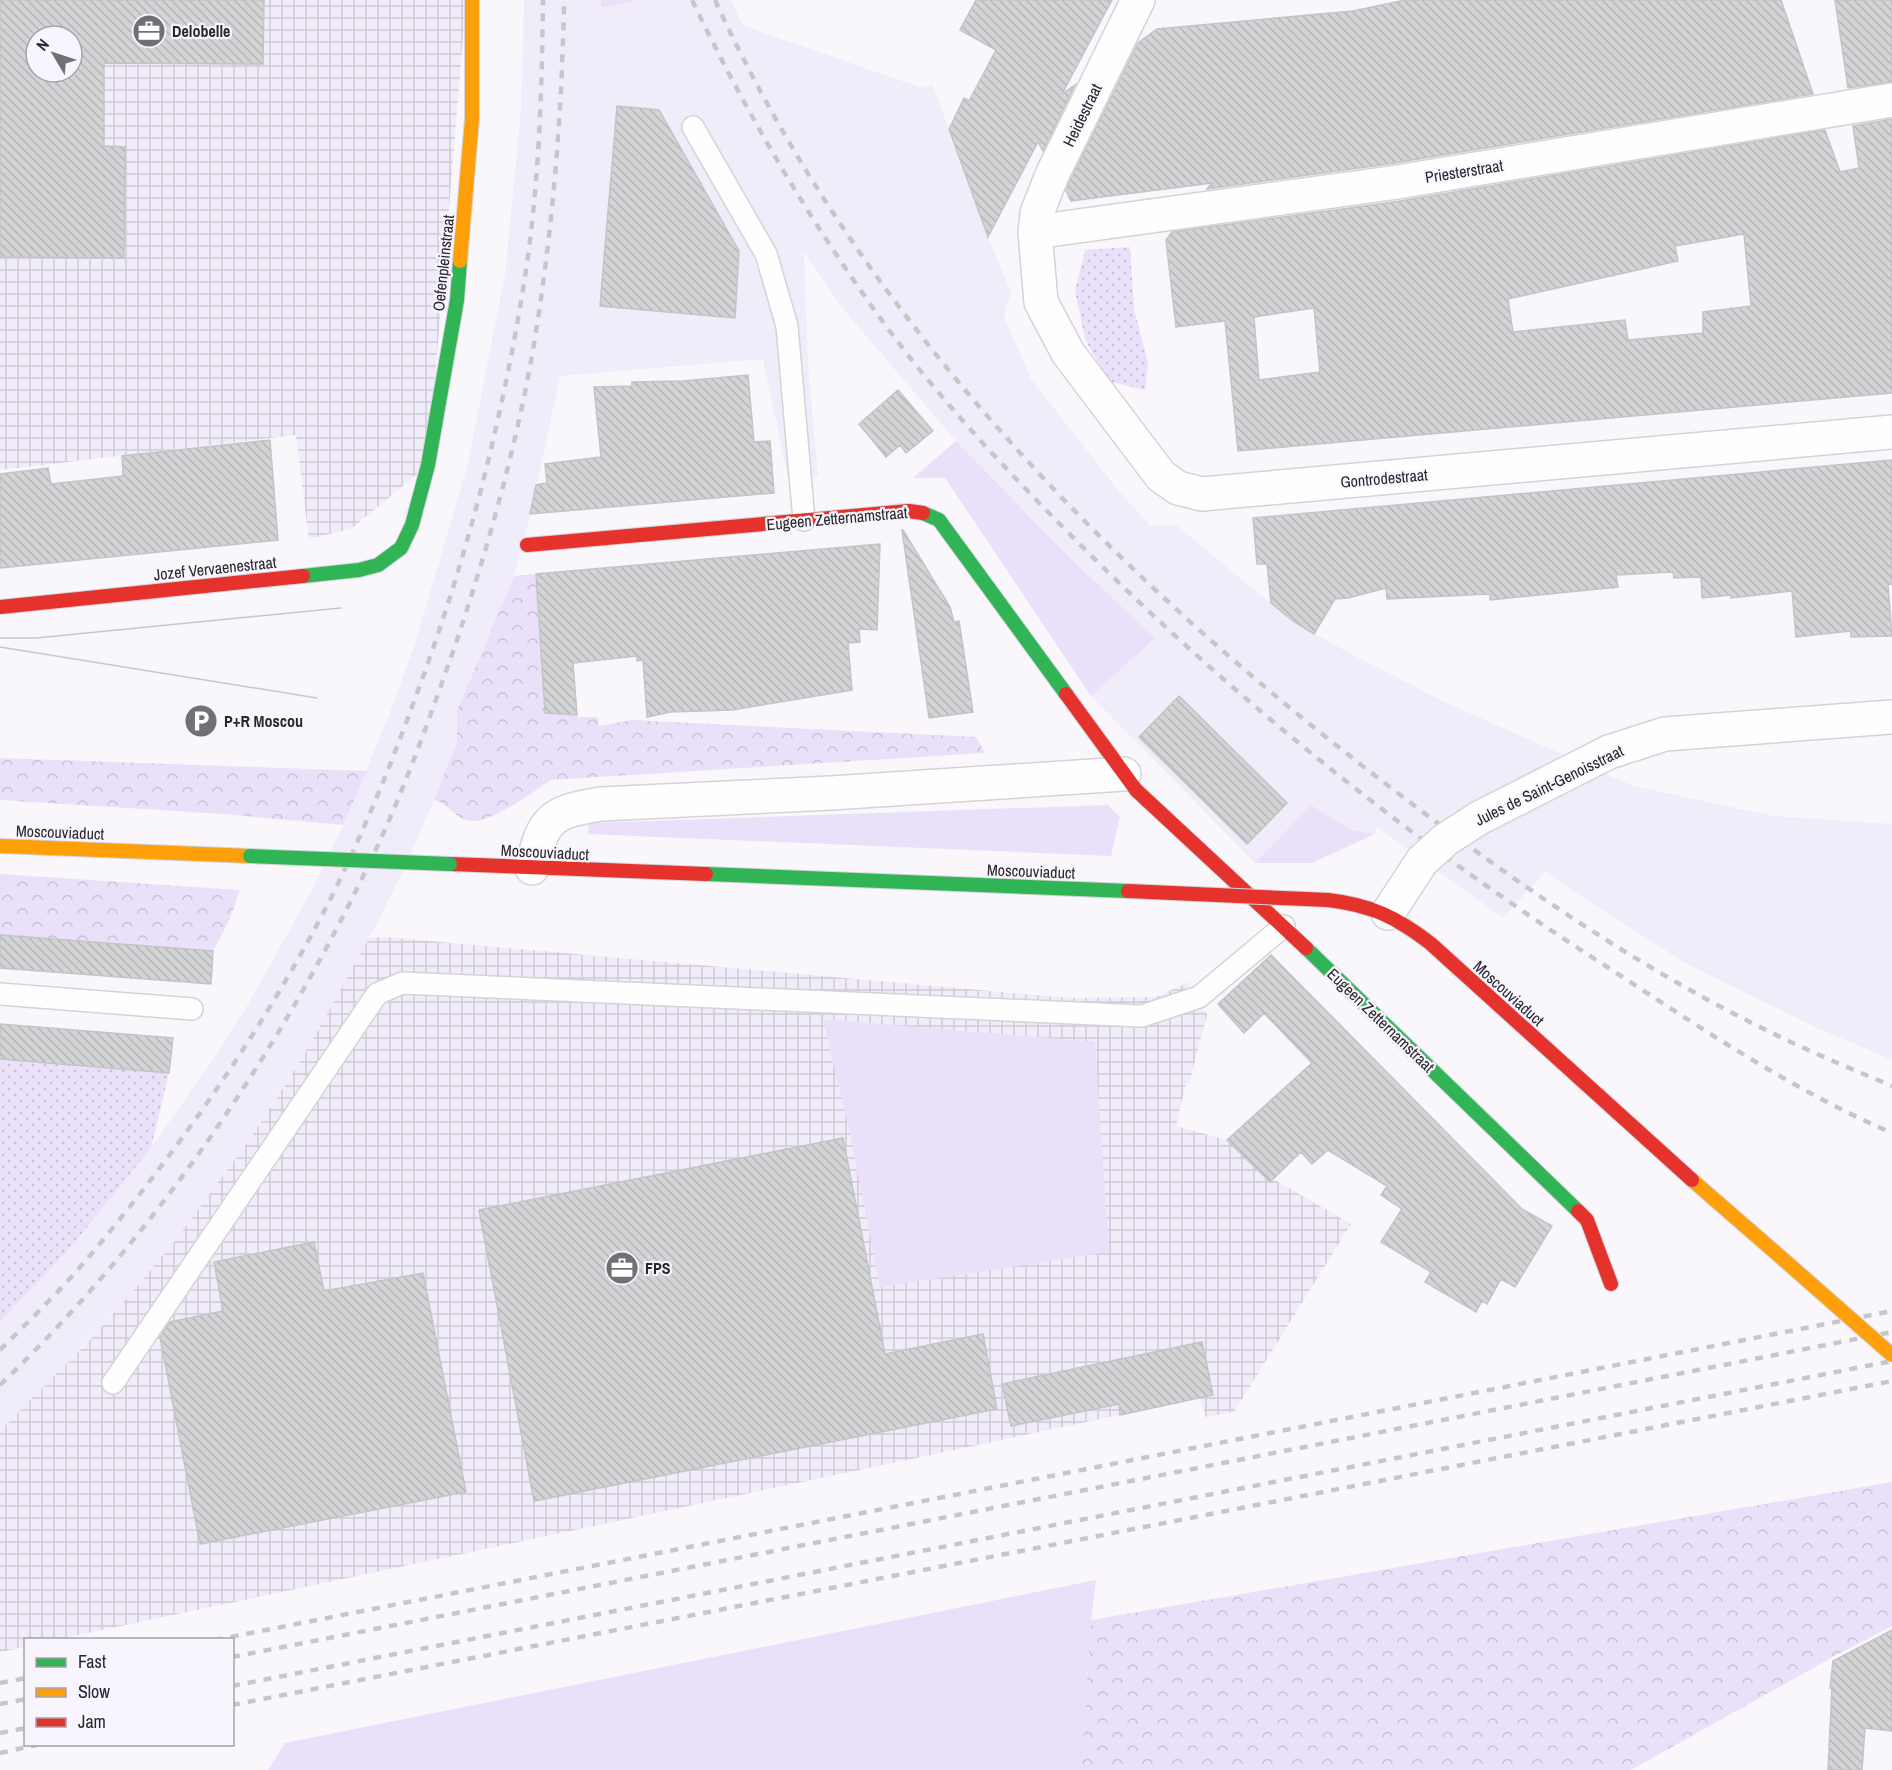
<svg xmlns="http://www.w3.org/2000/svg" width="1892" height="1770" viewBox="0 0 1892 1770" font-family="'Archivo Narrow',sans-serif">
  <defs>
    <pattern id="industrial-grid" width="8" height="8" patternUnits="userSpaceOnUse" patternTransform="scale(1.5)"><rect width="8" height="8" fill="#f1ecf9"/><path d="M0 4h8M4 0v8" fill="none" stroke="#cfcad6"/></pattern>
    <pattern id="forest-crowns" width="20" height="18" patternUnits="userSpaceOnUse" patternTransform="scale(1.5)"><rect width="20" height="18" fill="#ebe0f9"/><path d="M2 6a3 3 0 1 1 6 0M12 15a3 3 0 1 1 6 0" fill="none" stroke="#cac0d6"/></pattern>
    <pattern id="park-dots" width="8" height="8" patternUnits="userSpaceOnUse" patternTransform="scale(1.5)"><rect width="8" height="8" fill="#ebe0f9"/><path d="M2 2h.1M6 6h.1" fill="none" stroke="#cac0d6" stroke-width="1.8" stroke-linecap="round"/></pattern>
    <pattern id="building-back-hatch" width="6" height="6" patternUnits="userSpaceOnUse" patternTransform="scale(1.5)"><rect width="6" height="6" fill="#d3d4d5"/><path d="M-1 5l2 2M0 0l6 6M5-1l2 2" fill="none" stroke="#b5b6b7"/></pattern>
  </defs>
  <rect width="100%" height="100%" fill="#f9f7fc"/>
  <path fill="#f1ecf9" d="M 524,0 L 601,0 L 602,8 L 639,0 L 731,0 L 742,25 L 922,88 L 933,85 L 988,237 L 1011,292 L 1004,316 L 1031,379 L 1122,495 L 1151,526 L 1176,525 L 1280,611 L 1302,627 L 1344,650 L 1447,703 L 1633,786 L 1773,816 L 1892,824 L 1892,1060 L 1815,1027 L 1685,963 L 1576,893 L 1546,871 L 1503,918 L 1377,827 L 1375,834 L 1351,830 L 1311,805 L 1255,863 L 1091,696 L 1155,638 L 1068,556 L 956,441 L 843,309 L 804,252 L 808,363 L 818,475 L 792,498 L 763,359 L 560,376 L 530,518 L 514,576 L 457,711 L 457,740 L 434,800 L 410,856 L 379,920 L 311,1043 L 247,1143 L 213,1189 L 178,1237 L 129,1296 L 36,1396 L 0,1431 L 0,1322 L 25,1297 L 151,1148 L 216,1055 L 247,1006 L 313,888 L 343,825 L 388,718 L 414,647 L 468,464 L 505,274 L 521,110 Z"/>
  <path fill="url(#industrial-grid)" fill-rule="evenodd" d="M 0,0 L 466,0 L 428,465 L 351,529 L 309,539 L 296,435 L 0,470 ZM 36,36 L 72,36 L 72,72 L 36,72 Z
    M 384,937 L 1070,998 L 1156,997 L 1188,982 L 1207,1015 L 1189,1084 L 1186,1083 L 1176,1126 L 1227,1140 L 1269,1182 L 1273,1179 L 1351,1224 L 1234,1412 L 1206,1417 L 1200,1398 L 59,1639 L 26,1640 L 25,1647 L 0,1652 L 0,1431 L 84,1346 L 129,1296 L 178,1237 L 247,1143 L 280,1093 L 311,1043 L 369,938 Z"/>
  <path fill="#ebe0f9" d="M 601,0 L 639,0 L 601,8 Z
    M 956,441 L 1068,556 L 1155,638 L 1091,696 L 945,478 L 913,478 Z
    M 1108,805 L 1120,817 L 1111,856 L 588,834 L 589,823 Z
    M 1311,805 L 1351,830 L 1375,834 L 1312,863 L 1255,863 Z
    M 823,1019 L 1095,1042 L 1109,1252 L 880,1287 L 851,1139 Z
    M 1096,1580 L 1091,1620 L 1081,1770 L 268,1770 L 285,1743 Z"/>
  <path fill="url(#forest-crowns)" d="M 536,574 L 575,714 L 578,717 L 598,717 L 599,726 L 631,720 L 976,737 L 985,753 L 550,780 C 534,792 490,824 470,821 C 455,819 448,803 434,800 L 457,741 L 457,711 L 514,576 Z
    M 0,758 L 367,771 L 343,825 L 222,814 L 0,800 Z
    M 0,874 L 240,890 L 230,919 L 213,951 L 0,935 Z
    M 1892,1482 L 1892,1626 L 1831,1658 L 1631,1770 L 1081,1770 L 1091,1620 Z"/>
  <path fill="url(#park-dots)" d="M 1130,247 L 1134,309 L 1148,363 L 1145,390 L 1108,381 L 1085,339 L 1075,291 L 1085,250 Z
    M 0,1059 L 169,1073 L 151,1148 L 70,1248 L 0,1322 Z"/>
  <path fill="url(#building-back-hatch)" stroke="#c4c4c6" stroke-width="1.5" fill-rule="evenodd" d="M 0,0 L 264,0 L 263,64 L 104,63 L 104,146 L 125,147 L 124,258 L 0,257 ZM 36,36 L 72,36 L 72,72 L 36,72 Z
    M 976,0 L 1112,0 L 1062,94 L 1075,85 L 1043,151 L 1038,142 L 988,237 L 949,129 L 964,98 L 969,101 L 996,50 L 960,30 Z
    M 1405,0 L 1781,0 L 1813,94 L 1388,164 L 1207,189 L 1212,183 L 1071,201 L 1066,191 L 1069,183 L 1138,43 L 1157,29 L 1353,11 Z
    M 1835,0 L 1892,0 L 1892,82 L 1848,88 Z
    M 617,106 L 659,110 L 739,251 L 735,318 L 600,306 Z
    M 1892,119 L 1892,393 L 1238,451 L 1225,321 L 1176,327 L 1166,240 L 1172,232 L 1394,202 L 1825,130 L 1840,172 L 1859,168 L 1853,126 ZM 1744,234 L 1751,306 L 1703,312 L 1703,333 L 1628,340 L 1625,320 L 1513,332 L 1508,299 L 1678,261 L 1675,246 ZM 1314,308 L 1320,372 L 1259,380 L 1254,317 Z
    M 748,375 L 754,442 L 770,441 L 774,493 L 530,514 L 536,485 L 547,483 L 545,464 L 601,457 L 594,387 L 632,386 L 632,382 L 683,381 Z
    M 898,390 L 933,431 L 906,453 L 900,445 L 886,457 L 859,424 Z
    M 270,440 L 278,540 L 0,568 L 0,474 L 48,468 L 51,484 L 123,476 L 122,456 Z
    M 1892,460 L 1892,584 L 1888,585 L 1892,636 L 1851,637 L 1851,631 L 1796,637 L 1792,591 L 1731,598 L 1731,595 L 1702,598 L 1701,577 L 1674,578 L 1673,572 L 1616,575 L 1618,587 L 1490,600 L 1490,594 L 1387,599 L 1386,588 L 1348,598 L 1335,599 L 1314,634 L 1293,621 L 1271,603 L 1267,564 L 1257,564 L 1253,518 Z
    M 902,530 L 903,530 L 950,607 L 954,622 L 959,621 L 973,712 L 929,718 Z
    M 880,544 L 877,630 L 859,629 L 860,642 L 848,643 L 852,690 L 732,710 L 670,712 L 647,717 L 643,660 L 637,661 L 637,656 L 573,663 L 577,715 L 545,713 L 536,574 Z
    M 1179,696 L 1287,803 L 1247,844 L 1139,737 Z
    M 0,935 L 213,951 L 211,984 L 0,968 Z
    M 1271,955 L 1522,1209 L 1552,1226 L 1515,1287 L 1501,1279 L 1487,1304 L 1482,1301 L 1476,1312 L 1425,1282 L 1431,1272 L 1381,1242 L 1402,1209 L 1381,1195 L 1387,1186 L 1328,1150 L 1312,1164 L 1301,1152 L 1270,1182 L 1227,1140 L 1312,1063 L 1264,1013 L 1244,1033 L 1218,1004 Z
    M 0,1024 L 173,1038 L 169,1073 L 0,1059 Z
    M 843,1138 L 885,1354 L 983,1334 L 997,1409 L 534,1501 L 479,1210 Z
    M 314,1242 L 324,1291 L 423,1273 L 466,1492 L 200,1544 L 160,1337 L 170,1322 L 223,1311 L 214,1262 Z
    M 1202,1342 L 1213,1395 L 1120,1415 L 1119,1404 L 1011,1426 L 1002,1384 Z
    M 1892,1630 L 1892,1731 L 1865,1728 L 1862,1770 L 1828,1770 L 1832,1688 L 1830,1688 L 1833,1661 Z"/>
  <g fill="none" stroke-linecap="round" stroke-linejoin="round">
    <defs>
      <path id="lane" d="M 693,127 L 766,254 L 787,326 L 804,520
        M 0,994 L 192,1009
        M 113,1383 L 377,994 L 402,983 L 1142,1016 L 1199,997 L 1284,926"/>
      <path id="street" d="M 1138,0 L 1052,175 L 1037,213 L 1035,232 L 1041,302 L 1068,353 L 1161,476 L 1178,488 L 1202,494 L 1892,432
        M 1035,232 L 1391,183 L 1892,100
        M 1609,752 L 1665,734 L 1892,717
        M 532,868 C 543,818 551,812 601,804 L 831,793 L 1124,774
        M 1388,913 L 1422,861"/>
      <path id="fast" d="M 923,513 L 939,520 L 1066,694
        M 303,576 L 359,570 L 378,565 L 401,548 L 412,525 L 428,465 L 457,300 L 460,261
        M 706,874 L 1128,891
        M 1306,948 L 1578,1211"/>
      <path id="slow" d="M 460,261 L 472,119 L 472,0
        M 0,846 L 250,856
        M 1692,1180 L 1784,1260"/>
      <path id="jam" d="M 527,545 L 909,511 L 923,513
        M 0,607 L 303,576
        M 1066,694 L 1136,790 L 1306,948
        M 450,864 L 706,874
        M 1328,900 C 1371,905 1396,917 1430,943 L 1692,1180
        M 1578,1211 L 1587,1220 L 1611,1284"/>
    </defs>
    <use href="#lane" stroke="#d4d3d7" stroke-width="24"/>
    <use href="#street" stroke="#d4d3d7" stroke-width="36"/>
    <use href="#fast" stroke="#d4d3d7" stroke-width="16"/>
    <use href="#slow" stroke="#d4d3d7" stroke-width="16"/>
    <use href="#jam" stroke="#d4d3d7" stroke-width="16"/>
    <use href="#lane" stroke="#fefeff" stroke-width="21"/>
    <use href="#street" stroke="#fefeff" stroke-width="33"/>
    <use href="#fast" stroke="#30b455" stroke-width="14"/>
    <use href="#slow" stroke="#ff9f0a" stroke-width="14"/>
    <use href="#jam" stroke="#e5322d" stroke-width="14"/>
    <path stroke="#c8c7c8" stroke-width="1.5" d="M 0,638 L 36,638 L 341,608
      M 0,647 L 317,698"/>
    <path stroke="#c8c7c8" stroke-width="4.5" stroke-dasharray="8 8" stroke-linecap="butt" d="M 692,0 C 747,115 811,223 886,326 C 936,394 993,456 1052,516 C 1217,686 1402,835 1601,963 C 1695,1024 1788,1088 1892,1133
      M 715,0 C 858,313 1103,566 1373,774 C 1496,869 1624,960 1764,1029 C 1806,1050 1849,1068 1892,1086
      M 0,1350 C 30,1320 61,1290 88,1258 C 181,1147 265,1027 331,898 C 362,835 389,770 413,704 C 465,566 502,423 525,277 C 539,185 542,92 543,0
      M 0,1385 C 158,1234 286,1042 378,845 C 408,780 432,711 456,643 C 489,544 518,441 535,338 C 553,226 562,113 564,0
      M 215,1640 L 1892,1311
      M 232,1657 L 1892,1332
      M 0,1683 L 26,1678
      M 232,1686 L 1892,1361
      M 0,1704 L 26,1699
      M 232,1705 L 1892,1381
      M 0,1733 L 26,1728
      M 0,1753 L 40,1744"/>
    <defs>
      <path id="street-bridge" d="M 1422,861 L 1445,840 L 1479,818 L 1609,752"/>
      <path id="fast-bridge" d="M 250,856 L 450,864"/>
      <path id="slow-bridge" d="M 1784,1260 L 1892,1355"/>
      <path id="jam-bridge" d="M 1128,891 L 1328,900"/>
    </defs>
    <use href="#street-bridge" stroke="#d4d3d7" stroke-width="36" stroke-linecap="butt"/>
    <use href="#fast-bridge" stroke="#d4d3d7" stroke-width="16" stroke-linecap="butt"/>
    <use href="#slow-bridge" stroke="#d4d3d7" stroke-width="16" stroke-linecap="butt"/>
    <use href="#jam-bridge" stroke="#d4d3d7" stroke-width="16" stroke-linecap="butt"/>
    <use href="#street-bridge" stroke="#fefeff" stroke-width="33"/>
    <use href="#fast-bridge" stroke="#30b455" stroke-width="14"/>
    <use href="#slow-bridge" stroke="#ff9f0a" stroke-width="14"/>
    <use href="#jam-bridge" stroke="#e5322d" stroke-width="14"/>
  </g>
  <defs>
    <symbol id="office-disc" viewBox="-11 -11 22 22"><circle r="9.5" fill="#727074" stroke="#f9f5fe"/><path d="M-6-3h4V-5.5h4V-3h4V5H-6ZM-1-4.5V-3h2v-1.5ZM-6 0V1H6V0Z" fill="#fff"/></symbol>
    <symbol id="parking-disc" viewBox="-11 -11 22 22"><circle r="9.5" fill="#727074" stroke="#f9f5fe"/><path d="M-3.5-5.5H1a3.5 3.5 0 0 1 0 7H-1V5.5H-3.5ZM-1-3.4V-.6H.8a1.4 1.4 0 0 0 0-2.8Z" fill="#fff"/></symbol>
  </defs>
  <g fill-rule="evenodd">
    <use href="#office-disc" x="130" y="12" width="38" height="38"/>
    <use href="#parking-disc" x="182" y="702" width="38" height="38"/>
    <use href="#office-disc" x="603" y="1249" width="38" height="38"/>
  </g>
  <g text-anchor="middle" stroke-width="4.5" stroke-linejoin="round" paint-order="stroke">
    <g font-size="16" font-weight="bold" fill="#29272b" stroke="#f9f5fe" text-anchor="start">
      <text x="172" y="37">Delobelle</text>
      <text x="224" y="727">P+R Moscou</text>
      <text x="645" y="1274">FPS</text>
    </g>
    <g font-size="16" fill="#29272b" stroke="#f9f5fe">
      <text transform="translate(1082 115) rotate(-64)" y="6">Heidestraat</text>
      <text transform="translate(1464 171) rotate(-9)" y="6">Priesterstraat</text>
      <text transform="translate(443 263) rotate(-84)" y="6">Oefenpleinstraat</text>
      <text transform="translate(1384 478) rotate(-5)" y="6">Gontrodestraat</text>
      <text transform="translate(837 518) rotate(-5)" y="6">Eugeen Zetternamstraat</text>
      <text transform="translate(215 568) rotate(-6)" y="6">Jozef Vervaenestraat</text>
      <text transform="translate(1549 785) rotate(-26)" y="6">Jules de Saint-Genoisstraat</text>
      <text transform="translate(60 832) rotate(2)" y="6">Moscouviaduct</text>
      <text transform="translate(545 852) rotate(3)" y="6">Moscouviaduct</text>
      <text transform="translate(1031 871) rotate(2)" y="6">Moscouviaduct</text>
      <text transform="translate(1509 993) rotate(42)" y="6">Moscouviaduct</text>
      <text transform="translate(1381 1020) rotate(44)" y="6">Eugeen Zetternamstraat</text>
    </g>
  </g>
  <rect x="24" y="1638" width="210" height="108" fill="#f9f5fe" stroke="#a6a3aa" stroke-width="1.5"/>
  <rect x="36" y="1658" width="30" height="9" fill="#30b455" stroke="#a6a3aa" stroke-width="1.5"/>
  <text x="78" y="1668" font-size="18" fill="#29272b">Fast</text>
  <rect x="36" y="1688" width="30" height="9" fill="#ff9f0a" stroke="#a6a3aa" stroke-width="1.5"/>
  <text x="78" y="1698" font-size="18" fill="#29272b">Slow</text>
  <rect x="36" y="1718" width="30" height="9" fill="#e5322d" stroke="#a6a3aa" stroke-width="1.5"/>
  <text x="78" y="1728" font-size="18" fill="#29272b">Jam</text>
  <g transform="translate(54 54) rotate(309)"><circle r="28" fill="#f9f5fe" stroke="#a6a3aa" stroke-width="1.5"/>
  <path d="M0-4.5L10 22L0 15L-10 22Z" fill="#727074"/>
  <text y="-9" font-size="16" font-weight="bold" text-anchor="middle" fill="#29272b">N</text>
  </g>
</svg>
